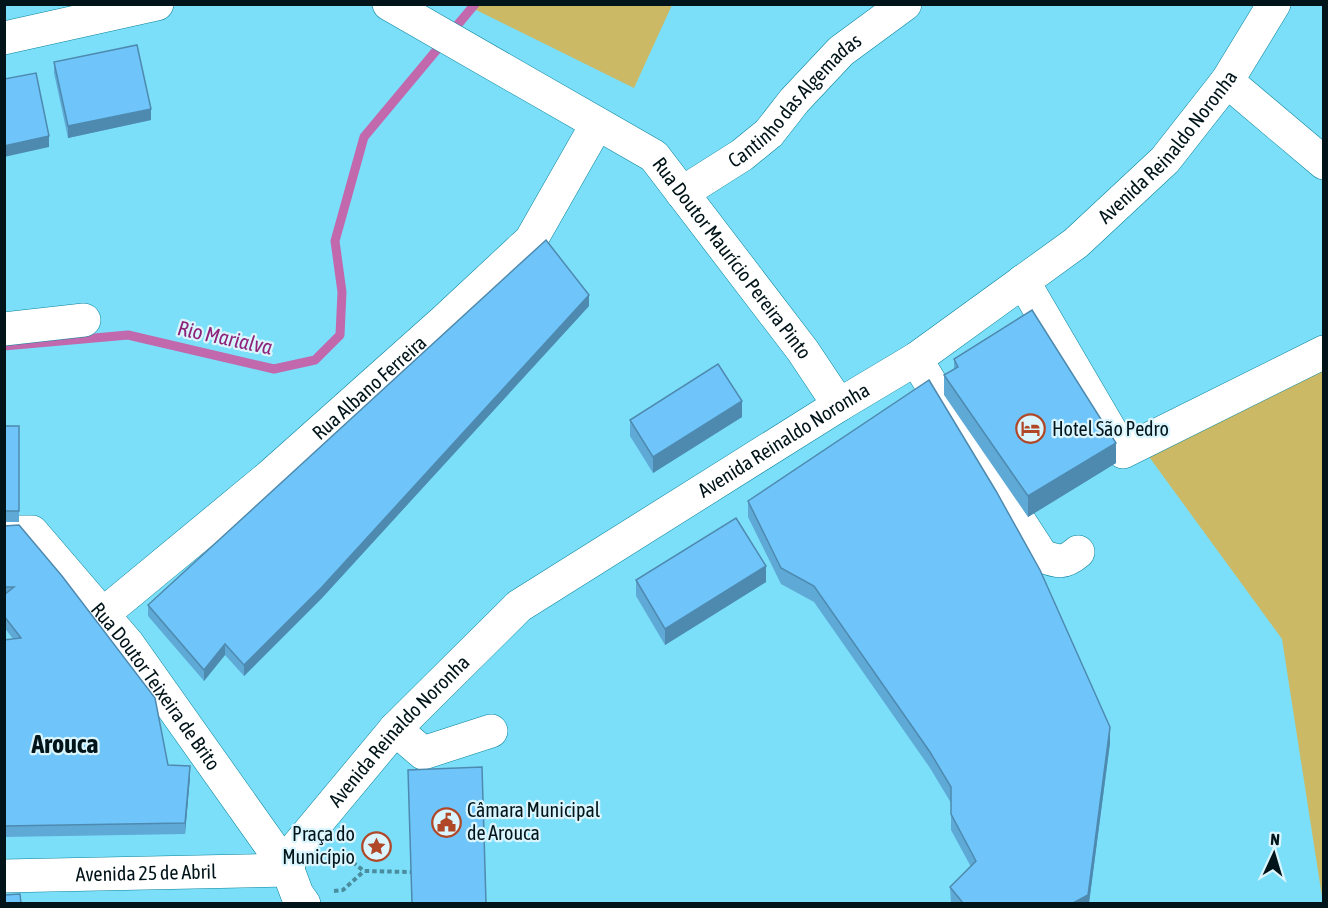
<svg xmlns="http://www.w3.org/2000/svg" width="1328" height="908" viewBox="0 0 1328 908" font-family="'Asap Condensed',sans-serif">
  <rect width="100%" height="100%" fill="#7cdff9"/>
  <path fill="#cbb965" d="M 466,5 L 672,5 L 634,88 Z
    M 1323,364 L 1323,903 L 1282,639 L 1147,454 Z"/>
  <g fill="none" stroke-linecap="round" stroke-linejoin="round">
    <path stroke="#c268ac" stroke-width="9" d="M 4,346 L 128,335 L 274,369 L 315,360 L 340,335 L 342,292 L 335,241 L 364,137 L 475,4"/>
    <defs>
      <g id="minor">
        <path id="s1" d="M 389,4 L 654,156 L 803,351 L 839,405"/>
        <path d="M 4,38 L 157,4"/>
        <path d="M 1227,81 L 1324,163"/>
        <path id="s2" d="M 682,193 L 742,155 L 769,133 L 794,101 L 841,51 L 905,4"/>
        <path d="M 1023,281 L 1123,452 L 1324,352"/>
        <path d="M 4,329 L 84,320"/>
        <path d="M 916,359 L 940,399 L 1042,556 C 1058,562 1064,564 1078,552"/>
        <path id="s3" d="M 4,532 L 32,532 L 128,644 L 288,870 L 297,894 L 304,904"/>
        <path id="s4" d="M 102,615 L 269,477 L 444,321 L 531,240 L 597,124"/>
        <path d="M 395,729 L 423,753 L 491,731"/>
      </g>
      <g id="major">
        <path id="s5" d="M 4,876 L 288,870 L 291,854 L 395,729 L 519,606 L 839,405 L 916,359 L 1076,243 L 1165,160 L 1227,81 L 1274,4"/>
      </g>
    </defs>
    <use href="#minor" stroke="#08849c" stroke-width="34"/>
    <use href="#major" stroke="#08849c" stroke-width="34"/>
    <path stroke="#4a8d9e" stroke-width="4" stroke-dasharray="4.5 3" stroke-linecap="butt" d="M 333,854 L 342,854 L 364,871 L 411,872
      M 334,891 L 343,890 L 364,871"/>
    <use href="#minor" stroke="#fff" stroke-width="33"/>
    <use href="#major" stroke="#fff" stroke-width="33"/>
  </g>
  <path fill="#5fa9d7" d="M 54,62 L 151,120 L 68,138 L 54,73 Z
    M 589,306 L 322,598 L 244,676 L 225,655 L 204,681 L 148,616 L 148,605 Z
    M 954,359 L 1116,463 L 1028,517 L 944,395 L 944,375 L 954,369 Z
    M 742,417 L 653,473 L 630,436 L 630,420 Z
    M 4,426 L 19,426 L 19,522 L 4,522 Z
    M 748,501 L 1110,743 L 1089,903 L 951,903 L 950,887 L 971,867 L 951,830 L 951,803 L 930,768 L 814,602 L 781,584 L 748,517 Z
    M 4,526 L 168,765 L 190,777 L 185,834 L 4,837 L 4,640 L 13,639 L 4,627 Z
    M 636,580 L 766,582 L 665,645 L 636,596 Z
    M 408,770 L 486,903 L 412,903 Z"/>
  <path fill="#4e8aaf" d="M 151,109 L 151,120 L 68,138 L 68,126 Z
    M 49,136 L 49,147 L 4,157 L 4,146 Z
    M 589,295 L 589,306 L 322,598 L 244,676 L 244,665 Z
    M 742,401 L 742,417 L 653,473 L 653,457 Z
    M 1116,443 L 1116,463 L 1028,517 L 1028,496 Z
    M 766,566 L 766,582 L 665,645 L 665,629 Z
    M 225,644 L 225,655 L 204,681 L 204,670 Z
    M 1110,727 L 1110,743 L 1089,903 L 1073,903 Z
    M 190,766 L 190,777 L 185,834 L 185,823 Z"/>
  <path fill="#6fc5fa" stroke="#4e8aaf" stroke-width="1.5" d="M 137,45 L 151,109 L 68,126 L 54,62 Z
    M 36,73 L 49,136 L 4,146 L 4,79 Z
    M 546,240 L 589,295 L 322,587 L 244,665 L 225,644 L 204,670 L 148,605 Z
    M 1032,310 L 1116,443 L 1028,496 L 944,375 L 958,367 L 954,359 Z
    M 718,364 L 742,401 L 653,457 L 630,420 Z
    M 929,380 L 996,491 L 1040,570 L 1110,727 L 1088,895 L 1073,903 L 963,903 L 950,887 L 976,861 L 951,814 L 951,787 L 930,752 L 814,586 L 781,568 L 748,501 Z
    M 4,426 L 19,426 L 19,511 L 4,511 Z
    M 736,518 L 766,566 L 665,629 L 636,580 Z
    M 19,525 L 62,576 L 155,698 L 168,765 L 190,766 L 185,823 L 4,826 L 4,640 L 21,638 L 4,616 L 4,595 L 14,587 L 4,587 L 4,526 Z
    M 482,767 L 486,903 L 412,903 L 408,770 Z
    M 20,894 L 21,903 L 4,903 L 4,895 Z"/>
  <defs>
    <symbol id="hotel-ring" viewBox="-11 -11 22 22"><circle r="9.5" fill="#daf5fd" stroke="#b04727" stroke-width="1.5"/><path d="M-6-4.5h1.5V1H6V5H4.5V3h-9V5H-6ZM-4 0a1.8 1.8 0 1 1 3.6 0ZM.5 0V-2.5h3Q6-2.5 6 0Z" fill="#b04727"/></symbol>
    <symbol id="civic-ring" viewBox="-11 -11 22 22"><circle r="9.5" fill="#daf5fd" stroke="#b04727" stroke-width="1.5"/><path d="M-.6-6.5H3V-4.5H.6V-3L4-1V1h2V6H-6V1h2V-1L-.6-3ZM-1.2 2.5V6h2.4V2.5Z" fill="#b04727"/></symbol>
    <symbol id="sight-ring" viewBox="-11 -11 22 22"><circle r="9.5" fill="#daf5fd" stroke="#b04727" stroke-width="1.5"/><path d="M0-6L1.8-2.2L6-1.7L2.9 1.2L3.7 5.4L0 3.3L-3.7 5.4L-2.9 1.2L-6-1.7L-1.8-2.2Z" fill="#b04727"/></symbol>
  </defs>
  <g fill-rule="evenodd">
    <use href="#hotel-ring" x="1014" y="412" width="33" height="33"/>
    <use href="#civic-ring" x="430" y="806" width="33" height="33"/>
    <use href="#sight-ring" x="360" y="830" width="33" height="33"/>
  </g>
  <g text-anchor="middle" stroke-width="4.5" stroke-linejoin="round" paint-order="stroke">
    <g font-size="20" fill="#011419" stroke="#daf5fd">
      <text dy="7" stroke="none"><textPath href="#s2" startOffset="147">Cantinho das Algemadas</textPath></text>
      <text dy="7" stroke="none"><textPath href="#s5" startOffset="1436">Avenida Reinaldo Noronha</textPath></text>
      <text dy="7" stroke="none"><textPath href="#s1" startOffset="434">Rua Doutor Maurício Pereira Pinto</textPath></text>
      <text dy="7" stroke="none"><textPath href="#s4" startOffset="351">Rua Albano Ferreira</textPath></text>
      <text dy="7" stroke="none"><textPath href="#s5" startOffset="950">Avenida Reinaldo Noronha</textPath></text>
      <text dy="7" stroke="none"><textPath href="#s3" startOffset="226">Rua Doutor Teixeira de Brito</textPath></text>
      <text dy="7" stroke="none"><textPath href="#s5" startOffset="464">Avenida Reinaldo Noronha</textPath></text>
      <text dy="7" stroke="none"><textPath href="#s5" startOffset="142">Avenida 25 de Abril</textPath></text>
    </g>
    <g font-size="20" fill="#011419" stroke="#daf5fd" text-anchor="start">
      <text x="1052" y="436">Hotel São Pedro</text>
      <text x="467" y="817">Câmara Municipal<tspan x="467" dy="23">de Arouca</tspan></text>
      <text x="355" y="841" text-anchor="end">Praça do<tspan x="355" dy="23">Município</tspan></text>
    </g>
    <g font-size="21" font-style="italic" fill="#8e2279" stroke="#daf5fd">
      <text transform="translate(225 338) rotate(12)" y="7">Rio Marialva</text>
    </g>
    <g font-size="26" font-weight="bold" fill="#011419" stroke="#daf5fd">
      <text x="65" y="753">Arouca</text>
    </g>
  </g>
  <rect width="1328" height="908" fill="none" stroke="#011419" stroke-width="12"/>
  <g transform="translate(1274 854) rotate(4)" stroke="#daf5fd" stroke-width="4.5" paint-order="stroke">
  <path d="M0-4.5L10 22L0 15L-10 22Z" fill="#011419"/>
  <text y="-9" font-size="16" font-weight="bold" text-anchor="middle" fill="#011419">N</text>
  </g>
</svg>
